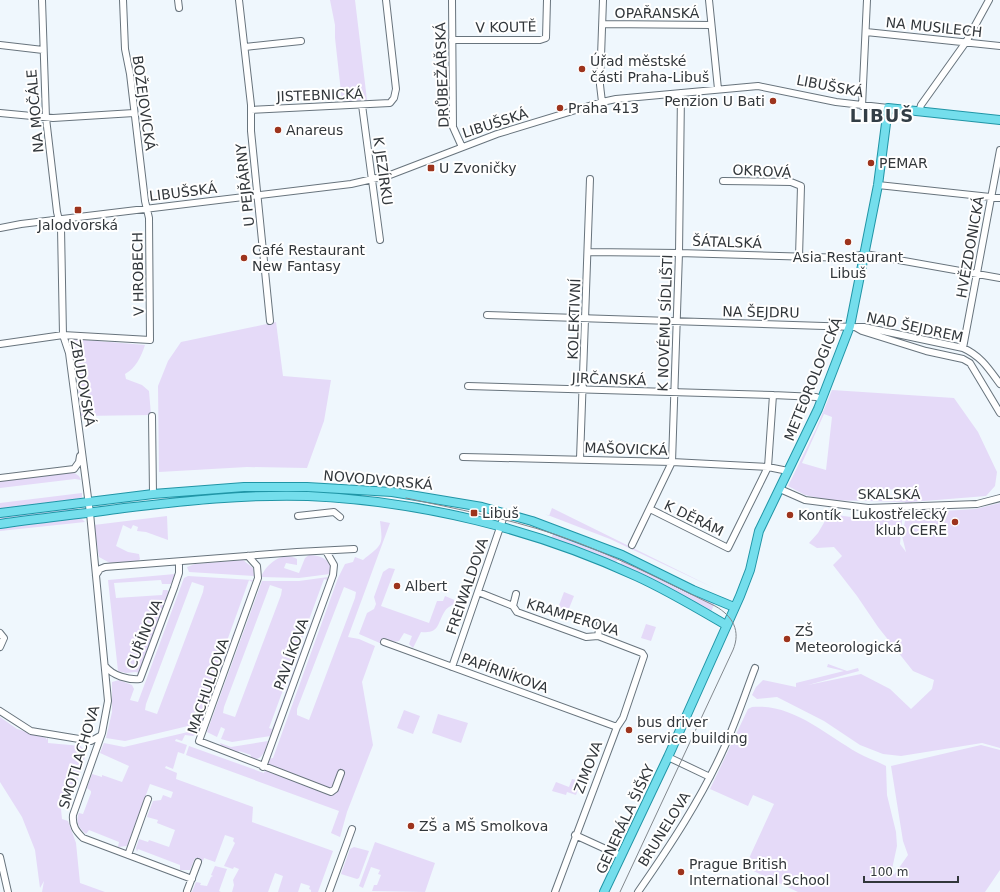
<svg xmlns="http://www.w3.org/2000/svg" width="1000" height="892" viewBox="0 0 1000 892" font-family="'DejaVu Sans',sans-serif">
  <rect width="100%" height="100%" fill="#eff7fd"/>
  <path fill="#e5daf8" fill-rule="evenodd" d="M 330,0 L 355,0 L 367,100 L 342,101 L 335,38 L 335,25 Z
    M 276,322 L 283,376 L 331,380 L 324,421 L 307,468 L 247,467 L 159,472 L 158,386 L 168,361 L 181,342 Z
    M 74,339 L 145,345 C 141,357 136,368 125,374 L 126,379 L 142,385 L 149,391 L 151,415 L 81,416 Z
    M 832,390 L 954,398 L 978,432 L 997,472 L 995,486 L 986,496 L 912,502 L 913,513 L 975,509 L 1000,503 L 1000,748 L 982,743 L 901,756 L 883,754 L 860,745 L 824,721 L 777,697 L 757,699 L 752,695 L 756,687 L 763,680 L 796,687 L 796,683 L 844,671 L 827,667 L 828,664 L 847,671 L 858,668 L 859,671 L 808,685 L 861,674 L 890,689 L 911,709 L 932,689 L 934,680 L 913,671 L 878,627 L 857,596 L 833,565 L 842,556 L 834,547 L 817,548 L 809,543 L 818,533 L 829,514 L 866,519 L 902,520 L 900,544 L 906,552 L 902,536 L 905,521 L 905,502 L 827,500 L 805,495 L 788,486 L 816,429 ZM 824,414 L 832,417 L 826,470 L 802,463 ZM 875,488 L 897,490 L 897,497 L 889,496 L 889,500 L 860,498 L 858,496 L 858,490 L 874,491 Z
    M 73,472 L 79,476 L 81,480 L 75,479 L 0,488 L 0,481 Z
    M 82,493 L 82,497 L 80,499 L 0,509 L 0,503 Z
    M 73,507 L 75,509 L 74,511 L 0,520 L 0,516 Z
    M 552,508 L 714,588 L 610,539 L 545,514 L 549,516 Z
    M 167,516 L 168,540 L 146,532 L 137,531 L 138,527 L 133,525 L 131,529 L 123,525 L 116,546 L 128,552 L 139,554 L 140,559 L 137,562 L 110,563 L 99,557 L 94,525 Z
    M 78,518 L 82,519 L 85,522 L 0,531 L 0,528 Z
    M 380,521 L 390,523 L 348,637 L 359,639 L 375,646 L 362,682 L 373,745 L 347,812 L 340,837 L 331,833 L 339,811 L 186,755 L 189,746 L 264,773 L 268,759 L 273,758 L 338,578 L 345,564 L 353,562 L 355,557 L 363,560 C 383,544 383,546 380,521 ZM 344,587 L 356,592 L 355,598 L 309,720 L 297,715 L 297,709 Z
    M 553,533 L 619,556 L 615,565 L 551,539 Z
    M 309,555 C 320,555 334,560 330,574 L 299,578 L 261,577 C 266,564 283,550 297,559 L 297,565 L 286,563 L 284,568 L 299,573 L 305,558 Z
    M 623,557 L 715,602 L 711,612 L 653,581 L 619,567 Z
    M 243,560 L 253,568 L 254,576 L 189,572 L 187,567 L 195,564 Z
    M 389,568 L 395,569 L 381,606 L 429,623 L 437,601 L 443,601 L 445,596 L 457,601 C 454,605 448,606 445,611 C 437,623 440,634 421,632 L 413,648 L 409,644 L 412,636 L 404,633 L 399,641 L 393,642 L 385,638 L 382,644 L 359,634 L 367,613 L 374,609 L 376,604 L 374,597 L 383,572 Z
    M 175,574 L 171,584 L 162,584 L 161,580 L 114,583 L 116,598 L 162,595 L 163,590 L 167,590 L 170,592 L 140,671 L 138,673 L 136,672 L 126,673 L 118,671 L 108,580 Z
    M 188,576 L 253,580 L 199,730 L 188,726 L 125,741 L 106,738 L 112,712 L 112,682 L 119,680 L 132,685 L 134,689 L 130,700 L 138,702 L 184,578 ZM 249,580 L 252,582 L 251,585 L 209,700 L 206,699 ZM 192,582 L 204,586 L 203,592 L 157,714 L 145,710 L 146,704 Z
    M 328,577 L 271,736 L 232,742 L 221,739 L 225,729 L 221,727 L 217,737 L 207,732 L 262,581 L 299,581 ZM 324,579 L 327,580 L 272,729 L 269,728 ZM 270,585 L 282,589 L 281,595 L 235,717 L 223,713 L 224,707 Z
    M 564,592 L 574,596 L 568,611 L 558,608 Z
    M 646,624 L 656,627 L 651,641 L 641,638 Z
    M 752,707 C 792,703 825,734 858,753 C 867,758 877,761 886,766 L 887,795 L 896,832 L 897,846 L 892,869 L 894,875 L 908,855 L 903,841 L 891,766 L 981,745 L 1000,750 L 1000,870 L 985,892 L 798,892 L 745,867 L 774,804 L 753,795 L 748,806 L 710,789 L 748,709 Z
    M 404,710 L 420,716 L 413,734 L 397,728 Z
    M 438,714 L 468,723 L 461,743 L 432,733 Z
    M 0,717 L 17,729 L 46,738 L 46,740 L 48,737 L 48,743 L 81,746 L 86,754 L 75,788 L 60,799 L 62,819 L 68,821 L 76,843 L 80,883 L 105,892 L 42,892 L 44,881 L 40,888 L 35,850 L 22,817 L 0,782 Z
    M 188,732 L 196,734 L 193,736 L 185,735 L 182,741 L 176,739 L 175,741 L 187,745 L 184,754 L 178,752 L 173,769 L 166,766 L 165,768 L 177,773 L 176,779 L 253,807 L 252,822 L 333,851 L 318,892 L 311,892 L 311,890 L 309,889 L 310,886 L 301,883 L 298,892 L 278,892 L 283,876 L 275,873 L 268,892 L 232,892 L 234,885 L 233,880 L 239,869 L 234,867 L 233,869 L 224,866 L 235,843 L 233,841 L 234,838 L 225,835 L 215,862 L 204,858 L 203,861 L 195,858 L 190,870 L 180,870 L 180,865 L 138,849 L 137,852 L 136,848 L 139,839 L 148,842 L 149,840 L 169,847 L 175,830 L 157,823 L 158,820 L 147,817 L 153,801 L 161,800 L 163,795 L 171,798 L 173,792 L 150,784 L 127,846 L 118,847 L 119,842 L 89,830 L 86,834 C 79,828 75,822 79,813 L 83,814 L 91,793 L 91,791 L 87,788 L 92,774 L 102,777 L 102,775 L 122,782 L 129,766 L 100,753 L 104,743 L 124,747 Z
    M 268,741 C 265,751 263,761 250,759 L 251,755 L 239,751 L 237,755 L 222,748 L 220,743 L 231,747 Z
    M 572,779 L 581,781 L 576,795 L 567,792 L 566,795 L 552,791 L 556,782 L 569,787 Z
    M 375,842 L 435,863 L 425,892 L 372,891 L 374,885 L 377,885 L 381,875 L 378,874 L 380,870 L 371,867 L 363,888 L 359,886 Z
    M 354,847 L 369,851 L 359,878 L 357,879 L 341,874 L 350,849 Z
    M 215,866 L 227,869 L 219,891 L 221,892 L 192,892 L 196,882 L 201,883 L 200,885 L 207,886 L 211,877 L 213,876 L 211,875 Z"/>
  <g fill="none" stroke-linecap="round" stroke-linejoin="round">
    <defs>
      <path id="minor" d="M 42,0 L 46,118 L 57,212 L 61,228 L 63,335 L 69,353 L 90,513 L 108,701 L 102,733 L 73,815 C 72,826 76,831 83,838 L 192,879
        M 178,0 L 179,8
        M 239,0 L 251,105 L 251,131 L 270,321
        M 452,0 L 453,127 L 462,147
        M 709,0 L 718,89
        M 603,24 L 711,25
        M 866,32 L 1000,46
        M 452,40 L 540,40 L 546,38 L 547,0
        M 0,45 L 43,50
        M 245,47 L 301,41
        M 602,102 L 600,85 L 603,0
        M 362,105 L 380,240
        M 862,106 L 867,0
        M 251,110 L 390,103 L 394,98 L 396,89 L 386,0
        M 919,112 L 921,105 L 966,42 L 989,0
        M 0,113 L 53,118 L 134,113
        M 723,181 L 791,182 L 801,186 L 799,257
        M 878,185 L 1000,198
        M 0,228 L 21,224 L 351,184 L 390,175 L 497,134 L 602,102 L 616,99 L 758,86 L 836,102 L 888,108
        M 588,252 L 679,253 L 848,258 L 865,254 L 1000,278
        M 487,315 L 855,327 L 862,331 L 926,351 L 963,359 L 970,363 L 1000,413
        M 857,327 L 864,327 L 963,348 C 981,356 989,369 1000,384
        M 0,344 L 63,335 L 150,340 L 149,218 L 145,201 L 130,74 L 125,49 L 123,0
        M 963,348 L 1000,150
        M 468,386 L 773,395 L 816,397 L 821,399
        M 152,416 L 153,494
        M 463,457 L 672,462 L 768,467 L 788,471
        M 580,459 L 590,179
        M 0,478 L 74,469 L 79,462 L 80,456
        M 780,489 L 805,500 L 868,508 L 977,504 L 1000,498
        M 650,509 L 728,548 L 768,467 L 773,395
        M 298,516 L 334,512 L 340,517
        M 632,545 L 672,462 L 679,253 L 681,93
        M 248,556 L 257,566 L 258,578 L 199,741 L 331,792 L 335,789 L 341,773
        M 96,575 L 100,569 L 105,567 L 297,552 L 354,549
        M 478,592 L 513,606 L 517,612 L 586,637 L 598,636 L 642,653 L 644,656 L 623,718 L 617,727 L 555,892
        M 513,606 L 516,594
        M 0,633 L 4,638 L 0,647
        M 598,636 L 600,624
        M 384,642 L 617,727
        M 105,666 C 113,676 128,680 140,679 L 174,588 L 179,573 L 179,562
        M 452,667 L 505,513
        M 0,711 L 31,731 L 91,741 L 100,736
        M 668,757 L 710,777
        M 263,767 L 333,575 L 334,565 L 326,551
        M 575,835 L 621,856
        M 128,855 L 148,799
        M 0,857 L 8,892
        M 187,891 L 198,862
        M 329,892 L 352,829
        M 638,892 C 670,846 701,799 724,748 C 736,722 745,694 755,668"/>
      <path id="major" d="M 0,513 L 153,494 L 244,487 L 307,487 L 392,492 L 482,507 L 532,521 L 622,555 L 693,590 L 734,607
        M 0,524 C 41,518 82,514 124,508 C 185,501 246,494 308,496 C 421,501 534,529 636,576 C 667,590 697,608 726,625
        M 604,892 L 668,757 L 740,596 L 750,570 L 759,531 L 818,409 L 850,326 L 878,185 L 888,108 L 1000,120"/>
    </defs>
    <use href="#minor" stroke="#68747d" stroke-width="8"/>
    <use href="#major" stroke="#2095a6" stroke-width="10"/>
    <use href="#minor" stroke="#fff" stroke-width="6"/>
    <use href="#major" stroke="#74deec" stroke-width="8"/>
    <path stroke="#82888d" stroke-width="1" d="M 406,498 C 456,509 506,518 554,534 C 610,553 662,580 715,606 C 733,616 741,631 733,650 L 620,892"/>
  </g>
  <g fill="#9d341d" stroke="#fff" stroke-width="1.5">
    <circle cx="582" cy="69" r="4"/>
    <circle cx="773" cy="101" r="4"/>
    <circle cx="560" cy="108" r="4"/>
    <circle cx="278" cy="130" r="4"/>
    <circle cx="871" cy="163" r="4"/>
    <rect x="427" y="164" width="8" height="8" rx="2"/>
    <rect x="74" y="206" width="8" height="8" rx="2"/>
    <circle cx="848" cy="242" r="4"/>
    <circle cx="244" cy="258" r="4"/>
    <rect x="470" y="509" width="8" height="8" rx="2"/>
    <circle cx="790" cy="515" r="4"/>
    <circle cx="955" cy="522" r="4"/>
    <circle cx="397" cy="586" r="4"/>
    <circle cx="787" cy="639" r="4"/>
    <circle cx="629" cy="730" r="4"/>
    <circle cx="411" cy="826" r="4"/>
    <circle cx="681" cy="872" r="4"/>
  </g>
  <g text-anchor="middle" stroke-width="4" stroke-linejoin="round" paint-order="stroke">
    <g font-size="14" fill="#32373b" stroke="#fff">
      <text x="657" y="18">OPAŘANSKÁ</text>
      <text transform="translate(506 27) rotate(-1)" y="5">V KOUTĚ</text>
      <text transform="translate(934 27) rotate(6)" y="5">NA MUSILECH</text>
      <text transform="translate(442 75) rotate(-92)" y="5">DRŮBEŽÁŘSKÁ</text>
      <text transform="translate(830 86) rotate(11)" y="5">LIBUŠSKÁ</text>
      <text transform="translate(320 95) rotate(-2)" y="5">JISTEBNICKÁ</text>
      <text transform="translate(144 103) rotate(82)" y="5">BOŽEJOVICKÁ</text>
      <text transform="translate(35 111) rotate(-95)" y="5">NA MOČÁLE</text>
      <text transform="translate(495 123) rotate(-18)" y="5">LIBUŠSKÁ</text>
      <text transform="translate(383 171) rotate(82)" y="5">K JEZÍRKU</text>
      <text transform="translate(762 171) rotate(3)" y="5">OKROVÁ</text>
      <text transform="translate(245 185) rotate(-96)" y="5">U PEJŘÁRNY</text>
      <text transform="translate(183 192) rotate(-7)" y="5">LIBUŠSKÁ</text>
      <text transform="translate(727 242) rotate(2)" y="5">ŠÁTALSKÁ</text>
      <text transform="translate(970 247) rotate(-80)" y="5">HVĚZDONICKÁ</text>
      <text transform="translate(138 274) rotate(-91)" y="5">V HROBECH</text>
      <text transform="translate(761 312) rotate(1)" y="5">NA ŠEJDRU</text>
      <text transform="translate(574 319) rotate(-88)" y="5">KOLEKTIVNÍ</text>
      <text transform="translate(665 323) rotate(-88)" y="5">K NOVÉMU SÍDLIŠTI</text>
      <text transform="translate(915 327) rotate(12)" y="5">NAD ŠEJDREM</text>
      <text transform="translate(609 379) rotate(2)" y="5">JIRČANSKÁ</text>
      <text transform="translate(813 379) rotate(-68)" y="5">METEOROLOGICKÁ</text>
      <text transform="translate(83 383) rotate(80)" y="5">ZBUDOVSKÁ</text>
      <text transform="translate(626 449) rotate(2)" y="5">MAŠOVICKÁ</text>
      <text transform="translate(378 480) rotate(5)" y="5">NOVODVORSKÁ</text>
      <text x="889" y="499">SKALSKÁ</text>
      <text transform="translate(694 518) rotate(26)" y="5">K DĚRÁM</text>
      <text transform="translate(467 586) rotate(-71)" y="5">FREIWALDOVA</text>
      <text transform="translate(573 617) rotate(17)" y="5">KRAMPEROVA</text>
      <text transform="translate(144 634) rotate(-68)" y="5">CUŘÍNOVA</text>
      <text transform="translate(291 654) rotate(-70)" y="5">PAVLÍKOVA</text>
      <text transform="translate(505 673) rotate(20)" y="5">PAPÍRNÍKOVA</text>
      <text transform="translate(208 686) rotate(-71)" y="5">MACHULDOVA</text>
      <text transform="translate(79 757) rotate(-73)" y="5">SMOTLACHOVA</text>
      <text transform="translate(588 767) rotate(-69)" y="5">ZIMOVA</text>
      <text transform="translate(625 819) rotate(-65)" y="5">GENERÁLA ŠIŠKY</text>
      <text transform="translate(664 829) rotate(-58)" y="5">BRUNELOVA</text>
    </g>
    <g font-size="14" fill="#32373b" stroke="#fff" text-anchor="start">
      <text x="590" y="66">Úřad městské<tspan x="590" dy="16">části Praha-Libuš</tspan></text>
      <text x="765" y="106" text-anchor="end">Penzion U Bati</text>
      <text x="568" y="113">Praha 413</text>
      <text x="286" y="135">Anareus</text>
      <text x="879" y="168">PEMAR</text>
      <text x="439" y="173">U Zvoničky</text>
      <text x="78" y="230" text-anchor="middle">Jalodvorská</text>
      <text x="252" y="255">Café Restaurant<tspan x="252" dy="16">New Fantasy</tspan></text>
      <text x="848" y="262" text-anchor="middle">Asia Restaurant<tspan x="848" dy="16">Libuš</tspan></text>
      <text x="482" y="518">Libuš</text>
      <text x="947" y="519" text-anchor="end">Lukostřelecký<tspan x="947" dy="16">klub CERE</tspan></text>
      <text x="798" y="520">Kontík</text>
      <text x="405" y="591">Albert</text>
      <text x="795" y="636">ZŠ<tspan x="795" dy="16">Meteorologická</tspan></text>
      <text x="637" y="727">bus driver<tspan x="637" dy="16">service building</tspan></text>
      <text x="419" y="831">ZŠ a MŠ Smolkova</text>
      <text x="689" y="869">Prague British<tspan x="689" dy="16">International School</tspan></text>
    </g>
    <g font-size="18" font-weight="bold" letter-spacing="1" fill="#333e46" stroke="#fff">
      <text x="882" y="122">LIBUŠ</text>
    </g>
  </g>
  <path d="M864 876v6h94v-6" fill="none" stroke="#32373b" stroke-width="2"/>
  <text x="870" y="876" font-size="12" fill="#32373b" stroke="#ffffff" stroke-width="3" paint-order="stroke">100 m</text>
</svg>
